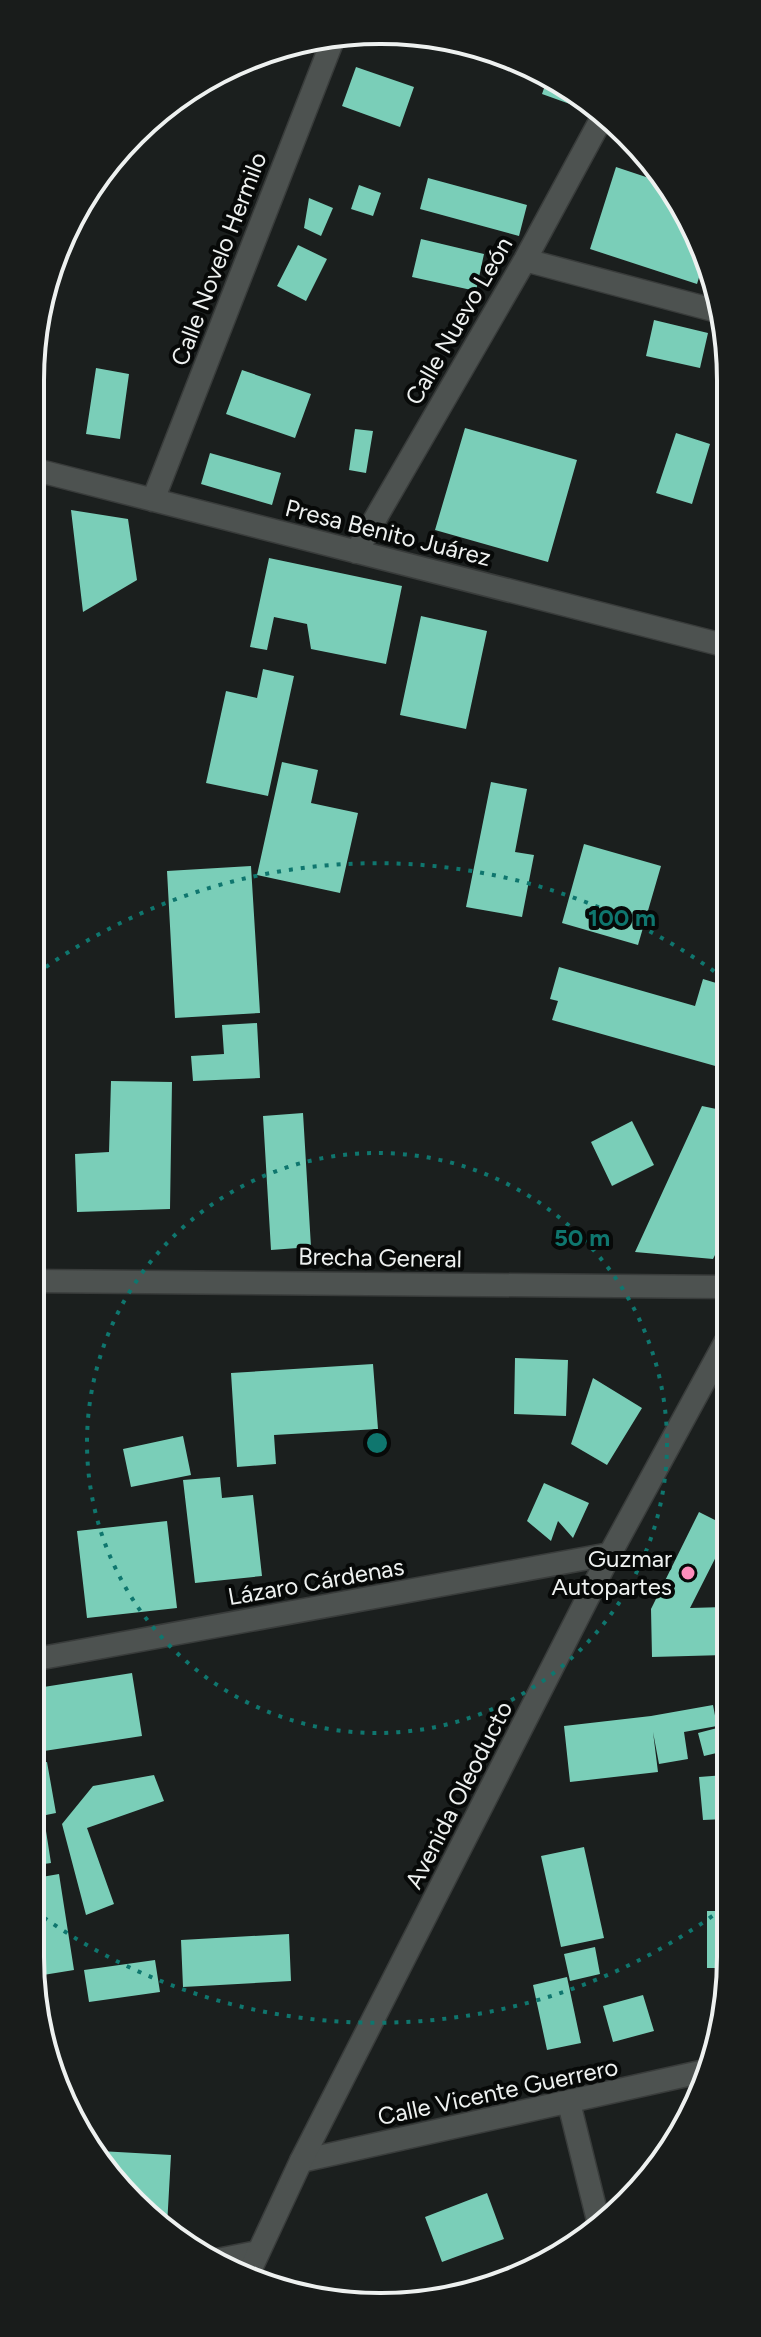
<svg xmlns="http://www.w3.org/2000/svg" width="761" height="2337" viewBox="0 0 761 2337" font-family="Figtree,sans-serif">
  <rect width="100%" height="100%" fill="#1b1f1e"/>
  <path fill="#7aceb8" d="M 356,67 L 414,87 L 400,127 L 342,106 Z
    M 549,74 L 584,99 L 581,108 L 542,94 Z
    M 616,167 L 664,183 L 695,226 L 705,258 L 697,284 L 590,249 Z
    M 428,178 L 527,205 L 519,236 L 420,209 Z
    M 359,185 L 381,193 L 373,216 L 351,209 Z
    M 309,198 L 333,208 L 321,236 L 304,228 Z
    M 421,239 L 484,254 L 476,291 L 412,277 Z
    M 298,245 L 327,259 L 306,301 L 277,286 Z
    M 654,320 L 708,333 L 700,368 L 646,356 Z
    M 96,368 L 129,374 L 120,439 L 86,434 Z
    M 242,370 L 311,394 L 295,438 L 226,414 Z
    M 465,428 L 577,460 L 548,562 L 435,530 Z
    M 355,429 L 373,431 L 366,473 L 349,470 Z
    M 676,433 L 710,444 L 692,504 L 656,493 Z
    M 210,453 L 281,473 L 272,505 L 201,484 Z
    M 727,465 L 728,465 L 728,502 L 717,499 Z
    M 71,510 L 128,519 L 137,580 L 83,612 Z
    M 269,558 L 402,586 L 386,664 L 311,649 L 307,624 L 274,617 L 267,650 L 250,647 Z
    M 421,616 L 487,631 L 466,729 L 400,715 Z
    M 263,669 L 294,676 L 268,796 L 206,783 L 226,691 L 257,698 Z
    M 282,762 L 318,770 L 311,803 L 358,813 L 340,893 L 257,875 Z
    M 491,782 L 527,789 L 515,852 L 534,855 L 522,917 L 466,907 Z
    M 584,844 L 661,866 L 638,945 L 562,923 Z
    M 251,866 L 260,1013 L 175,1018 L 167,871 Z
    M 559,967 L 695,1006 L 703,979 L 726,986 L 726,1069 L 552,1020 L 558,1001 L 550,999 Z
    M 257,1023 L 260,1078 L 193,1081 L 191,1056 L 224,1054 L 222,1025 Z
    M 111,1081 L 172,1082 L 170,1209 L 77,1212 L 75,1154 L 109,1152 Z
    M 702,1106 L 726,1111 L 726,1233 L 713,1259 L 635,1252 Z
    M 303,1113 L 311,1247 L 271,1250 L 263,1116 Z
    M 632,1121 L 654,1165 L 612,1186 L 591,1142 Z
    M 33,1205 L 35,1205 L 38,1238 L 33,1239 Z
    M 515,1358 L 568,1360 L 566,1416 L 514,1414 Z
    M 373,1364 L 378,1429 L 274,1435 L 276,1464 L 237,1467 L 231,1373 Z
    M 593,1378 L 642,1408 L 607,1465 L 571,1444 Z
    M 183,1436 L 191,1475 L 131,1487 L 123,1449 Z
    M 220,1477 L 222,1498 L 253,1495 L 262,1576 L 195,1583 L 183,1480 Z
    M 544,1483 L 589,1503 L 573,1538 L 558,1521 L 551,1541 L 527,1521 Z
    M 699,1512 L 725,1525 L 725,1539 L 690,1608 L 725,1607 L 725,1655 L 652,1657 L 651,1609 Z
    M 167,1521 L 177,1608 L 87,1618 L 77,1531 Z
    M 132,1673 L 142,1736 L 31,1753 L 31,1689 Z
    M 713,1705 L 717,1726 L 684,1732 L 688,1759 L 659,1764 L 653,1732 L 658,1772 L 570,1782 L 564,1726 L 651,1716 Z
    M 725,1726 L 725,1751 L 704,1756 L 698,1733 Z
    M 47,1762 L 56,1813 L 31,1818 L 31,1764 Z
    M 154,1775 L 164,1801 L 87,1828 L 114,1904 L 86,1915 L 62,1824 L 93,1786 Z
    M 725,1775 L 725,1819 L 703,1820 L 699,1777 Z
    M 46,1831 L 51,1863 L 30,1866 L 31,1834 Z
    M 584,1847 L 604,1938 L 561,1947 L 541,1856 Z
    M 59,1874 L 74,1970 L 37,1976 L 30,1932 L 30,1879 Z
    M 707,1911 L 724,1911 L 724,1968 L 707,1968 Z
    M 289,1934 L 291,1981 L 183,1987 L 181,1940 Z
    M 595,1947 L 600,1974 L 570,1981 L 564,1954 Z
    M 155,1960 L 160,1992 L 89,2002 L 84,1970 Z
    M 567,1977 L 581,2043 L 547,2050 L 533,1985 Z
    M 643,1995 L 654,2031 L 613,2042 L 603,2006 Z
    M 100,2151 L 171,2155 L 167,2226 L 117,2188 L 100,2160 Z
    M 487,2193 L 504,2239 L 442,2262 L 425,2217 Z"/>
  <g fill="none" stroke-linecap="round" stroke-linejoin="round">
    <defs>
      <path id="minor" d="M 525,260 L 721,312
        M 36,470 L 727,646
        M 153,500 L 334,37
        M 356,552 L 525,260 L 604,114
        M 33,1281 L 726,1287
        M 31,1660 L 610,1554
        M 569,2103 L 599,2224
        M 301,2161 L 705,2071
        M 212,2261 L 258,2252"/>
      <path id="secondary" d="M 247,2277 L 301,2161 L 610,1554 L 726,1341"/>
    </defs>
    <use href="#minor" stroke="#393c3b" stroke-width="25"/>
    <use href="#secondary" stroke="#393c3b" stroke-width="25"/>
    <use href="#minor" stroke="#4d5250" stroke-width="22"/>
    <use href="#secondary" stroke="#4d5250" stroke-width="22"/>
  </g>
  <g fill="none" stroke="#0f766e" stroke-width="4" stroke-dasharray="4 8">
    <circle cx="377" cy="1443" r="290"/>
    <path d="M722 1909A580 580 0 0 1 32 1909M36 974A580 580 0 0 1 726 980"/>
  </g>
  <circle fill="#fe8ebc" stroke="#070908" stroke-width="3" cx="688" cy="1573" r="8"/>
  <g text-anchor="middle" stroke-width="8" stroke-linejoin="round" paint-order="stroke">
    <g font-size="24" fill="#eef1f0" stroke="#070908">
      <text transform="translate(219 259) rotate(-69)" y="8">Calle Novelo Hermilo</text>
      <text transform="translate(459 321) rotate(-60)" y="8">Calle Nuevo León</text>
      <text transform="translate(388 533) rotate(14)" y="8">Presa Benito Juárez</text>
      <text transform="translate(380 1258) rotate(1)" y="8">Brecha General</text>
      <text transform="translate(316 1582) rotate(-10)" y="8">Lázaro Cárdenas</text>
      <text transform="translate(459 1795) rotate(-63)" y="8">Avenida Oleoducto</text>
      <text transform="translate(498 2092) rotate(-12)" y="8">Calle Vicente Guerrero</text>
    </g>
    <g font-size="24" fill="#eef1f0" stroke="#070908" text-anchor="end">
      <text x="672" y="1567">Guzmar<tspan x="672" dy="28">Autopartes</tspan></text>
    </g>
  </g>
  <path d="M0 0H761V2337H0ZM380 44H381A336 336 0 0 1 717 380V1957A336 336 0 0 1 381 2293H380A336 336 0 0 1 44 1957V380A336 336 0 0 1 380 44Z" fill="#191c1b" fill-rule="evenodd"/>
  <path fill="none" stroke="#eef1f0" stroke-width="4" d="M380 44H381A336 336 0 0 1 717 380V1957A336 336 0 0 1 381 2293H380A336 336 0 0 1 44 1957V380A336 336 0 0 1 380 44Z"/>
  <circle cx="377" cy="1443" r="12" fill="#0f766e" stroke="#070908" stroke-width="4"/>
  <g font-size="24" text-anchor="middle" font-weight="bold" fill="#0f766e" stroke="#070908" stroke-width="8" stroke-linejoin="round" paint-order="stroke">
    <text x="622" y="926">100 m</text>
    <text x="582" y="1246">50 m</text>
  </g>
</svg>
